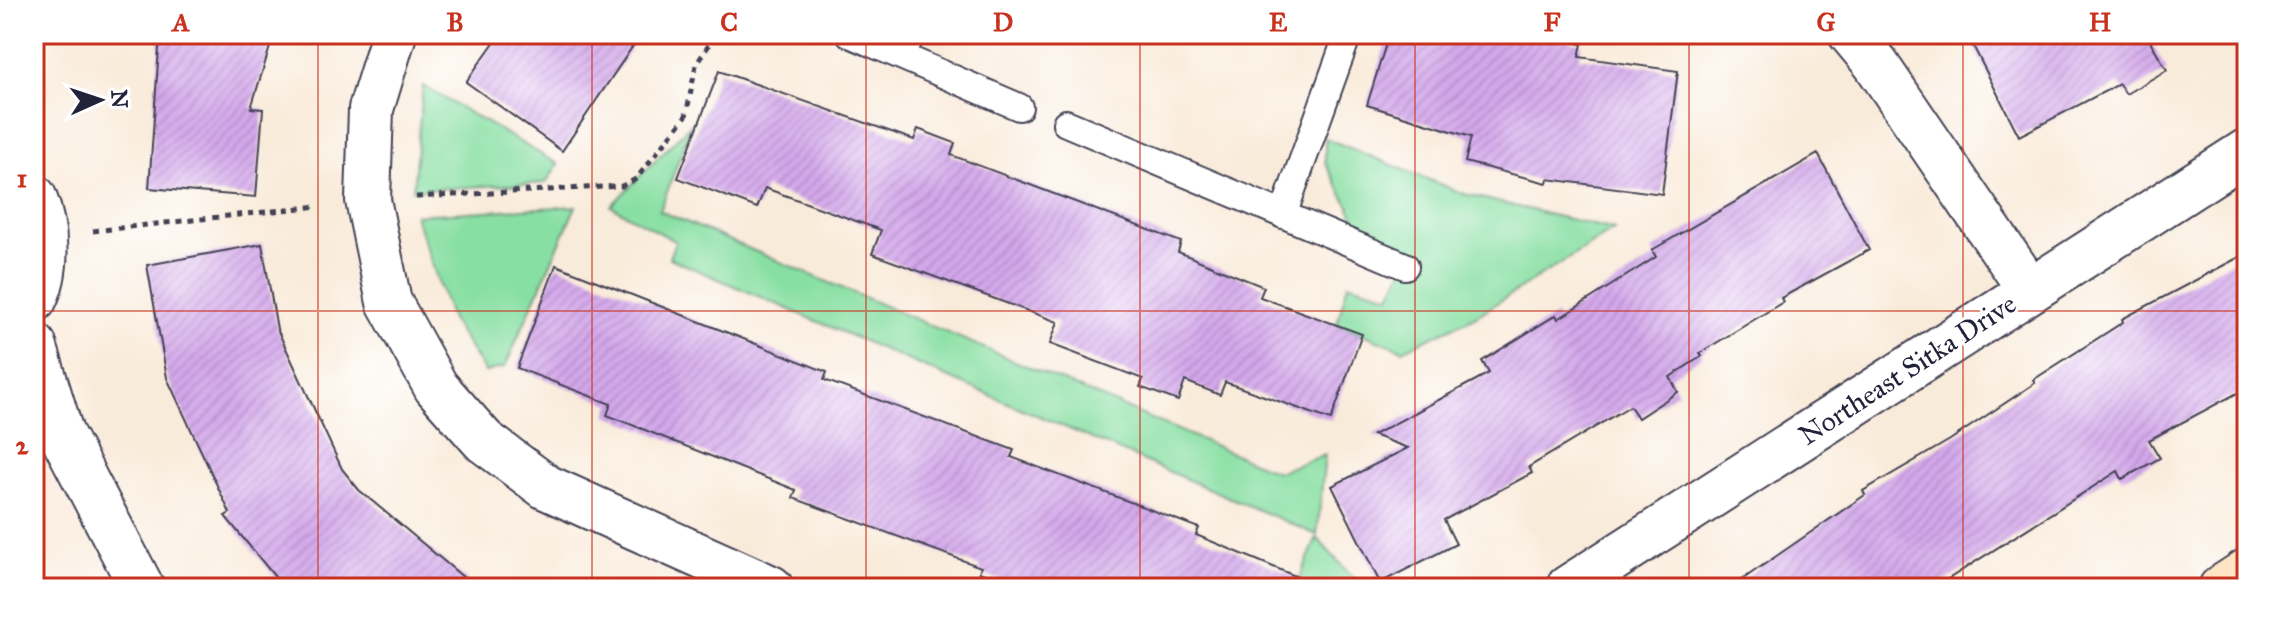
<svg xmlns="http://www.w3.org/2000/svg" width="2281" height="622" viewBox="0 0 2281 622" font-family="'IM FELL Great Primer',serif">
  <defs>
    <pattern id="building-hatch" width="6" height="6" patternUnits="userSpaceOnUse" patternTransform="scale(2)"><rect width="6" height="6" fill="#d3a7ea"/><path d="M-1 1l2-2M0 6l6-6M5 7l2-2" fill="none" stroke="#b58fca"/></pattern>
  </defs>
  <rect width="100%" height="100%" fill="#fff"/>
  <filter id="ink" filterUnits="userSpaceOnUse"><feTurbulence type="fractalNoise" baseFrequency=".0125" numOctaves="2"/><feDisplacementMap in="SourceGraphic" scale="16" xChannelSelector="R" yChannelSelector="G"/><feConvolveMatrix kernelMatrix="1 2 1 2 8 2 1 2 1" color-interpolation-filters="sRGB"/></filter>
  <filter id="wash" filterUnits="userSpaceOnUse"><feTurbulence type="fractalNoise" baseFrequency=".006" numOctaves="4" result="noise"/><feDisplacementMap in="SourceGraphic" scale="32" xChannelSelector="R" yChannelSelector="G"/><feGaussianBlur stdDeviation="1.8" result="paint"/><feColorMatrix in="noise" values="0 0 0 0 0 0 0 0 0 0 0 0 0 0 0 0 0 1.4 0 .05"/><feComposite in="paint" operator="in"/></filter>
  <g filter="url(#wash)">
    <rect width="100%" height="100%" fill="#f9ebda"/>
    <path fill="#88dfa3" stroke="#55806f" stroke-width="2" d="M 423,86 L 558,164 L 546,183 L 413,190 Z
      M 692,123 L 660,211 L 1277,472 L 1325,455 L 1317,535 L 669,258 L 675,241 L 611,206 Z
      M 1325,138 L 1464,194 L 1614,230 L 1473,318 L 1403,350 L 1337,324 L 1348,283 L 1390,295 L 1412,252 L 1362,230 L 1325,163 Z
      M 576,206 L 505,367 L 485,372 L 451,319 L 415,215 Z
      M 1317,538 L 1362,588 L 1295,588 Z"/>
    <g id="blocks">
      <path fill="url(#building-hatch)" d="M 160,34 L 274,34 L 251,108 L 263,109 L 256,197 L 149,188 Z
        M 500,34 L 641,34 L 562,151 L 466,82 Z
        M 1389,34 L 1543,34 L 1582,44 L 1579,57 L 1678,71 L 1662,194 L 1548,179 L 1547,183 L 1465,162 L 1471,137 L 1367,105 Z
        M 1967,34 L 2146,34 L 2167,70 L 2126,94 L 2119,84 L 2019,136 Z
        M 719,71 L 914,140 L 918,129 L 955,143 L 951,155 L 1181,242 L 1178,252 L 1264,287 L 1260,297 L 1362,334 L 1331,420 L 1225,382 L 1220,395 L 1185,381 L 1178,401 L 1140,387 L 1143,379 L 1050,344 L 1058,322 L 872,254 L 881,230 L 765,188 L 757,208 L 678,178 Z
        M 1818,154 L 1869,250 L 1781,298 L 1783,302 L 1700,353 L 1702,356 L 1670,377 L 1678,392 L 1638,418 L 1630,406 L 1529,467 L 1532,473 L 1444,520 L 1456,544 L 1380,583 L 1332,486 L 1408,448 L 1373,435 L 1489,373 L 1482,361 L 1556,315 L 1558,319 L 1656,257 L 1652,250 Z
        M 262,244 L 277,329 L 342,469 L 359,490 L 476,588 L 284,588 L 225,516 L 230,513 L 167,378 L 147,265 Z
        M 2247,253 L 2247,388 L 2149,440 L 2160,458 L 2122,479 L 2118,471 L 1934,588 L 1730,588 L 1865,495 L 1863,491 L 1950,440 L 2035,383 L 2033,380 L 2123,322 L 2122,319 Z
        M 556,265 L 827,372 L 824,380 L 1014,450 L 1011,457 L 1199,528 L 1196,535 L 1324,588 L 1020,588 L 979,572 L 981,567 L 793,498 L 796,490 L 607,415 L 611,404 L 517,368 Z"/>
    </g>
  </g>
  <g filter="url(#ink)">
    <use href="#blocks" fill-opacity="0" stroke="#424053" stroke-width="2"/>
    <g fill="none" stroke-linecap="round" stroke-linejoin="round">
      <defs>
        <path id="lane" d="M 850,34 L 1019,107
          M 901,56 L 912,34
          M 1066,123 L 1405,266
          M 1283,215 L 1348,34"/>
        <path id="street" d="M 394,34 L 371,109 L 368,200 L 389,302 L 436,387 L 484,441 L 546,487 L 771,588
          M 1851,34 L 1876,64 L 2030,290
          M 34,197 C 47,229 49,271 34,300
          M 34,345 L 61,433 L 142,588
          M 1568,588 L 2247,151"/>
        <path id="secondary" d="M 2221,588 L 2247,571"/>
      </defs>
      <use href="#lane" stroke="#424053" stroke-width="30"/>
      <use href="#street" stroke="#424053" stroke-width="48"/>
      <use href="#secondary" stroke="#424053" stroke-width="48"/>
      <path stroke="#424053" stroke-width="5" stroke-dasharray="6 6" stroke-linecap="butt" d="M 416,197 L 622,186 L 636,179 L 686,116 L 696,65 L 716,34
        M 93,231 L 319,206"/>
      <use href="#lane" stroke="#fff" stroke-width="26"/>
      <use href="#street" stroke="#fff" stroke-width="44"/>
      <use href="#secondary" stroke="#ffe4c6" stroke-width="44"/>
    </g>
  </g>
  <path fill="none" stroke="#c8321e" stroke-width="2" stroke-opacity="0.55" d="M 318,34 L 318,588M 592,34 L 592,588M 866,34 L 866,588M 1140,34 L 1140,588M 1415,34 L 1415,588M 1689,34 L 1689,588M 1963,34 L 1963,588M 34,311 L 2247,311"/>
  <g text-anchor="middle" stroke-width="6" stroke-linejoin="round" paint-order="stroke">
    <g font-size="28" fill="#22223b" stroke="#fff">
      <text transform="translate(1907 369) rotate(-33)" y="10">Northeast Sitka Drive</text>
    </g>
  </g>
  <rect width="2281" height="622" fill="none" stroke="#fff" stroke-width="88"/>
  <g transform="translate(100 100) rotate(87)" stroke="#ffffff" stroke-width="6" paint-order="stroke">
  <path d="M0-6L14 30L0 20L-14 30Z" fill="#22223b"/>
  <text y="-12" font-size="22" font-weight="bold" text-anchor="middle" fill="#22223b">N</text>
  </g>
  <rect x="44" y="44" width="2193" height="534" fill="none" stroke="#c8321e" stroke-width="3"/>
  <g font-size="26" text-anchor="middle" font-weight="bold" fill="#c8321e">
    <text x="181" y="31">A</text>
    <text x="455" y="31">B</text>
    <text x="729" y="31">C</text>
    <text x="1003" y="31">D</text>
    <text x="1278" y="31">E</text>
    <text x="1552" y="31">F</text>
    <text x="1826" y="31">G</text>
    <text x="2100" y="31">H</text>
    <text x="22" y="187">1</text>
    <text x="22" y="454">2</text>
  </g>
</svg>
